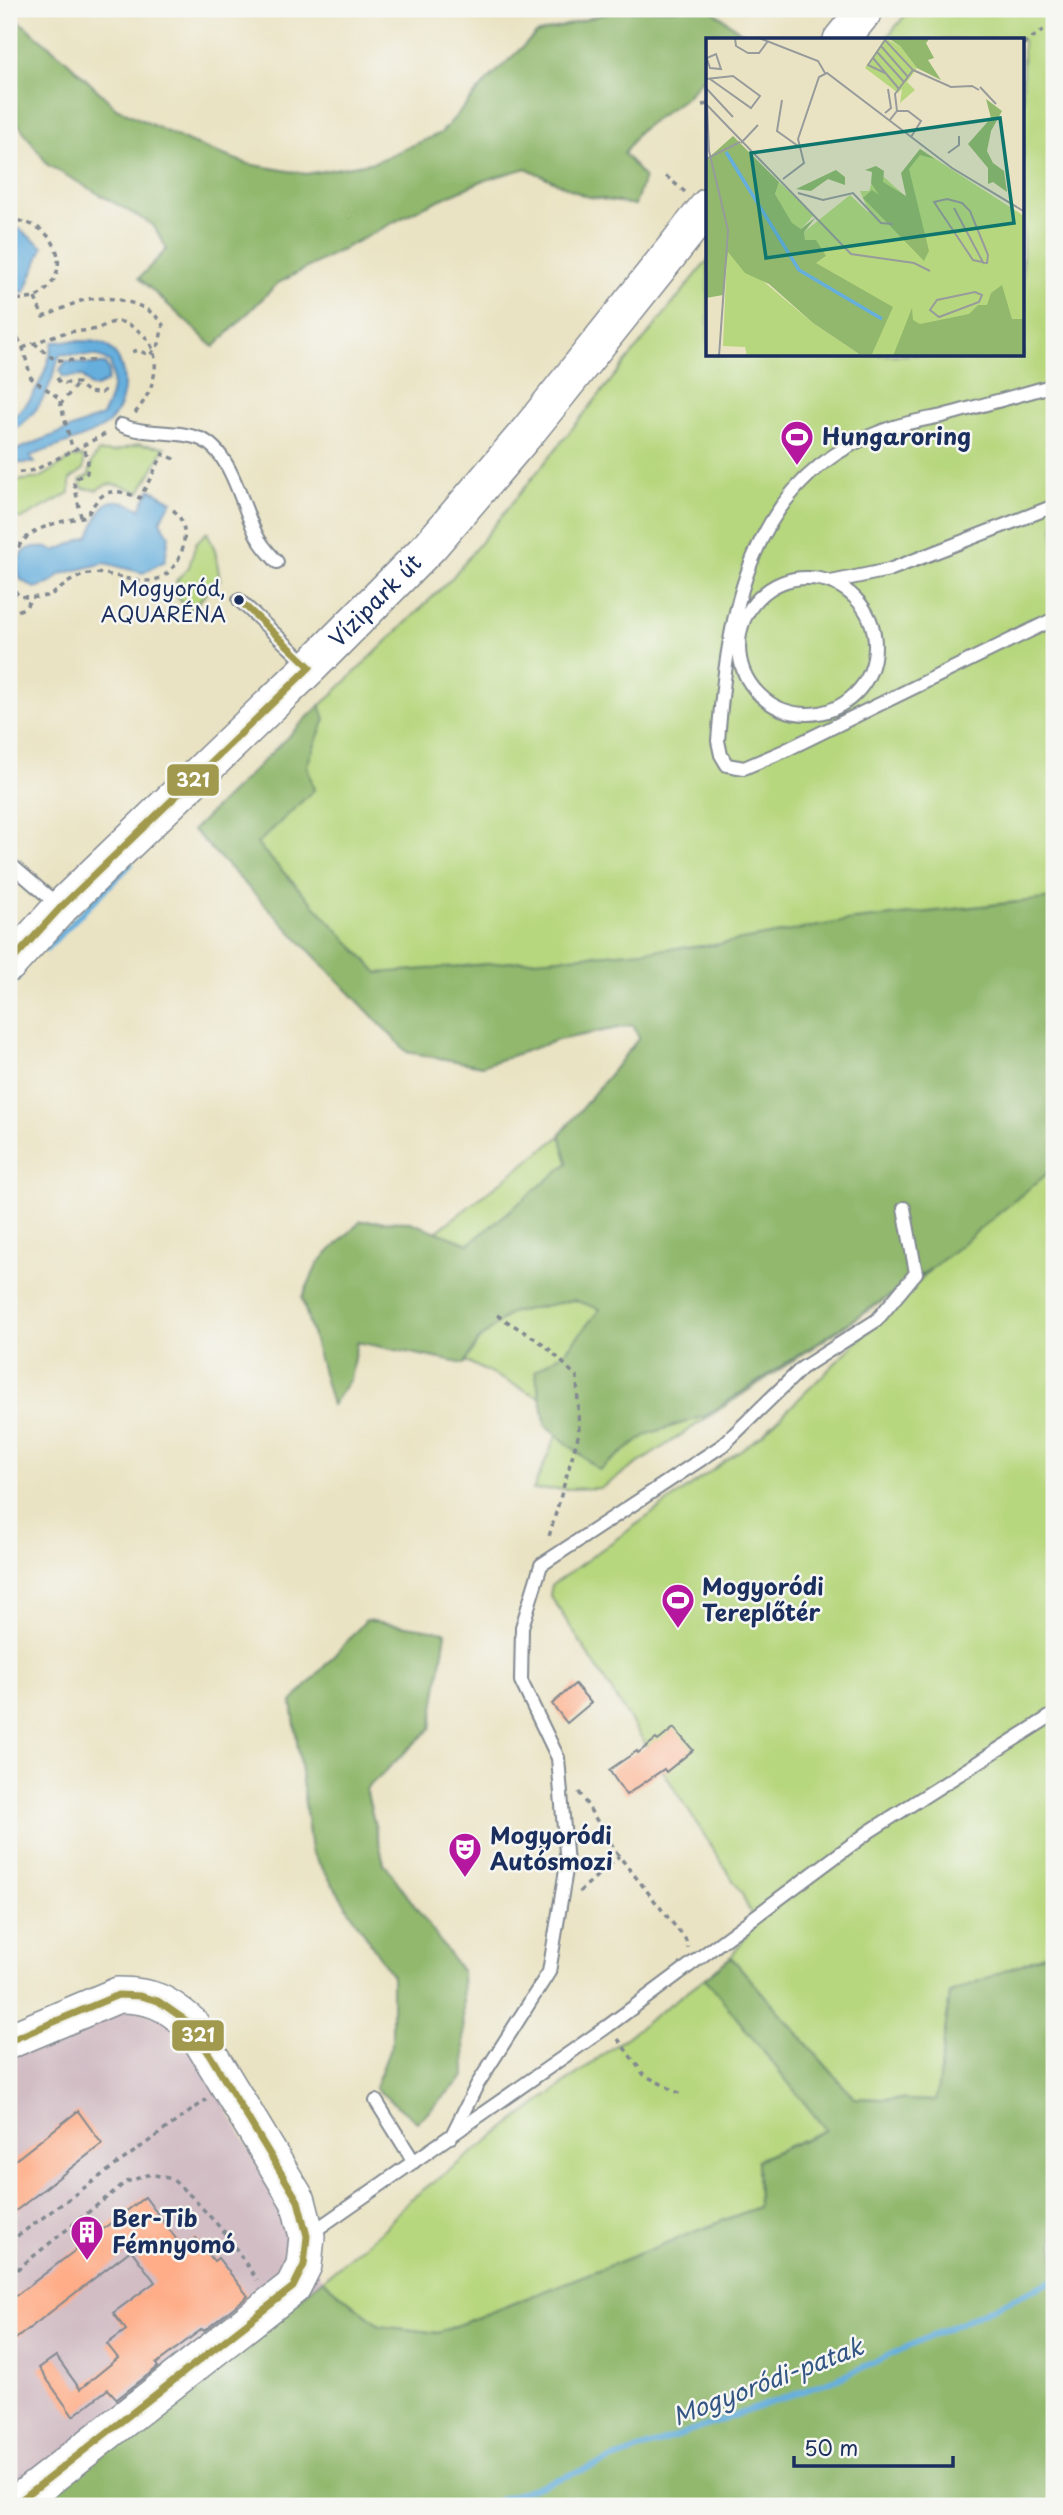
<svg xmlns="http://www.w3.org/2000/svg" width="1063" height="2515" viewBox="0 0 1063 2515" font-family="'Playpen Sans',sans-serif">
  <rect width="100%" height="100%" fill="#f6f6f2"/>
  <filter id="ink" filterUnits="userSpaceOnUse"><feTurbulence type="fractalNoise" baseFrequency=".0143" numOctaves="2"/><feDisplacementMap in="SourceGraphic" scale="14" xChannelSelector="R" yChannelSelector="G"/><feConvolveMatrix kernelMatrix="1 2 1 2 8 2 1 2 1" color-interpolation-filters="sRGB"/></filter>
  <filter id="wash" filterUnits="userSpaceOnUse"><feTurbulence type="fractalNoise" baseFrequency=".00686" numOctaves="4" result="noise"/><feDisplacementMap in="SourceGraphic" scale="28" xChannelSelector="R" yChannelSelector="G"/><feGaussianBlur stdDeviation="1.57" result="paint"/><feColorMatrix in="noise" values="0 0 0 0 0 0 0 0 0 0 0 0 0 0 0 0 0 1.4 0 .05"/><feComposite in="paint" operator="in"/></filter>
  <g filter="url(#wash)">
    <rect width="100%" height="100%" fill="#eae3c3"/>
    <path fill="#d2bdc5" d="M 122,2008 L 178,2020 L 322,2280 L 27,2506 L 9,2506 L 9,2053 L 48,2046 L 77,2034 Z"/>
    <path fill="#b7d77e" stroke="#69836e" stroke-width="2" d="M 910,9 L 1054,9 L 1054,1951 L 950,1993 L 937,2101 L 854,2098 L 731,1957 L 755,1924 L 742,1894 L 550,1595 L 552,1585 L 763,1434 L 931,1269 L 601,1488 L 533,1490 L 556,1436 L 543,1399 L 345,1302 L 702,1027 L 716,988 L 413,1037 L 193,830 L 451,579 L 708,260 L 708,355 L 1023,355 L 1023,40 L 885,40 Z
      M 139,444 L 165,447 L 140,492 C 125,488 111,478 97,490 L 82,488 L 80,480 L 89,475 L 92,462 L 98,452 L 113,452 Z
      M 82,456 L 84,462 L 83,470 L 70,479 L 70,493 L 22,519 L 9,515 L 9,482 L 40,478 L 72,458 Z
      M 207,532 L 215,550 L 220,580 L 189,611 L 174,593 L 180,587 L 176,581 L 189,567 L 196,543 Z
      M 705,1978 L 826,2130 L 757,2160 L 758,2207 L 438,2333 L 380,2326 L 322,2280 L 386,2227 L 407,2202 Z"/>
    <path fill="#91b86d" stroke="#567466" stroke-width="2" d="M 657,9 L 711,9 L 742,33 L 736,40 L 708,40 L 708,73 L 686,97 L 638,132 L 624,154 L 644,177 L 635,205 L 585,196 L 526,168 L 482,181 L 423,207 L 278,283 L 214,347 L 139,278 L 167,249 L 153,225 L 48,165 L 9,111 L 9,13 L 65,59 L 116,108 L 191,143 L 248,164 L 306,174 L 375,162 L 441,133 L 488,80 L 536,34 L 611,12 Z
      M 320,705 L 325,719 L 307,765 L 314,790 L 257,844 L 378,973 L 714,945 L 846,921 L 1054,898 L 1054,1168 L 935,1266 L 705,1416 L 648,1434 L 599,1470 L 546,1426 L 535,1371 L 566,1351 L 600,1309 L 574,1300 L 510,1313 L 478,1341 L 464,1364 L 357,1342 L 350,1379 L 332,1405 L 302,1298 L 318,1263 L 361,1221 L 410,1222 L 469,1244 L 568,1163 L 560,1135 L 639,1038 L 633,1025 L 558,1040 L 482,1066 L 407,1052 L 193,830 Z
      M 366,1620 L 446,1632 L 431,1728 L 366,1789 L 384,1863 L 462,1972 L 465,2076 L 417,2122 L 375,2088 L 392,2043 L 392,1976 L 311,1851 L 292,1702 Z
      M 1054,1951 L 1054,2506 L 27,2506 L 322,2280 L 380,2326 L 438,2333 L 758,2207 L 757,2160 L 826,2130 L 705,1978 L 731,1957 L 854,2098 L 936,2101 L 950,1993 Z"/>
    <path fill="#66afdd" stroke="#406f9e" stroke-width="2" d="M 9,225 L 18,228 L 43,247 L 25,292 L 9,289 Z
      M 71,341 C 82,341 100,340 108,347 C 133,366 127,412 102,428 C 86,438 49,449 30,456 L 35,463 L 9,463 L 9,453 L 102,416 C 111,400 116,381 110,363 L 98,356 L 60,354 C 51,386 40,416 9,433 L 9,419 C 35,403 47,371 53,342 Z
      M 66,361 L 87,364 L 105,364 L 109,371 L 107,382 L 96,387 L 91,387 L 82,376 L 63,377 L 60,370 Z
      M 150,489 L 172,501 L 160,521 L 169,535 L 165,561 L 143,573 L 105,563 L 61,574 L 51,583 L 35,588 L 20,579 C 12,552 31,540 55,551 L 89,536 C 103,505 105,490 140,509 Z"/>
    <g fill="none" stroke-linecap="round" stroke-linejoin="round">
      <path stroke="#66afdd" stroke-width="6" d="M 46,949 L 131,864
        M 9,986 L 18,977
        M 490,2506 L 502,2499 L 837,2379 L 1054,2280"/>
    </g>
    <g id="blocks">
      <path fill="#fead88" d="M 575,1684 L 591,1703 L 567,1723 L 552,1704 Z
        M 674,1728 L 693,1750 L 666,1772 L 664,1769 L 626,1795 L 609,1770 L 637,1751 L 638,1753 L 656,1739 L 658,1741 Z
        M 78,2111 L 102,2144 L 9,2216 L 9,2165 Z
        M 145,2197 L 183,2248 L 196,2238 L 214,2261 L 218,2258 L 248,2296 L 204,2331 L 202,2329 L 156,2364 L 158,2367 L 117,2399 L 108,2389 L 73,2416 L 39,2368 L 56,2356 L 80,2389 L 118,2358 L 107,2344 L 126,2330 L 113,2313 L 155,2282 L 131,2250 L 9,2344 L 9,2301 Z"/>
    </g>
  </g>
  <g filter="url(#ink)">
    <use href="#blocks" fill-opacity="0" stroke="#828990" stroke-width="2"/>
    <g fill="none" stroke-linecap="round" stroke-linejoin="round">
      <defs>
        <path id="lane" d="M 1054,385 C 1017,396 979,406 942,416 C 923,420 903,423 885,430 C 748,478 728,614 718,741 L 721,755 L 727,765 L 744,768 L 786,750 L 1054,619
          M 121,425 C 146,436 175,429 201,439 C 232,452 242,508 257,536 C 262,546 270,554 277,562
          M739 646a68 68 0 1 1 136 0a68 68 0 1 1-136 0Z
          M 831,582 L 889,570 L 1054,506
          M 239,600 L 310,667
          M 9,863 L 58,905
          M 376,2101 L 414,2162
          M 451,2137 L 477,2085 L 549,1972 L 567,1864 L 558,1758 L 521,1681 L 522,1627 L 541,1565 L 723,1445 L 802,1368 L 877,1320 L 916,1273 L 904,1208
          M 310,2234 L 608,2026 L 870,1831 L 1054,1714"/>
        <g id="secondary">
          <path d="M 841,40 L 866,9"/>
          <path id="s1" d="M 9,964 L 61,907 L 310,667 L 431,545 L 530,429 L 708,206"/>
          <path d="M 9,2041 L 118,1995 C 151,1995 166,2002 191,2024 L 298,2201 L 307,2236 L 304,2265 L 293,2287 L 13,2506"/>
        </g>
      </defs>
      <use href="#lane" stroke="#828990" stroke-width="16"/>
      <use href="#secondary" stroke="#828990" stroke-width="38"/>
      <path stroke="#828990" stroke-width="3.5" stroke-dasharray="5 5" stroke-linecap="butt" d="M 1023,44 L 1054,23
        M 702,105 L 708,104
        M 666,176 L 685,192
        M 9,218 C 19,221 31,223 40,229 C 66,247 64,282 36,297 C 29,300 17,299 9,299
        M 35,298 L 43,317 C 57,312 70,304 84,300 C 108,294 151,303 163,325 L 159,344 L 150,355 L 137,350 L 129,353
        M 9,320 L 23,348 L 31,378 L 59,398 L 73,451
        M 34,343 L 55,360 L 98,361
        M 23,348 C 36,343 50,336 64,333 C 75,330 85,332 96,329 C 103,327 109,322 116,322 C 124,321 130,325 136,329 C 167,349 156,389 135,413
        M 57,378 L 60,383 L 78,383 C 85,391 89,393 101,393 L 105,390
        M 60,405 L 78,383
        M 9,474 L 35,470 L 109,432
        M 173,510 C 196,528 181,574 154,580 C 132,585 110,570 89,574 C 55,581 63,603 19,596 C 11,586 9,577 12,564 C 19,527 56,523 87,516 C 101,489 112,487 140,498 L 163,454 L 177,460
        M 81,517 L 74,483 L 77,478 L 87,473 L 88,460 L 84,448
        M 9,595 L 16,592
        M 9,615 L 26,607 L 31,598
        M 497,1315 L 545,1345 L 577,1377 L 579,1433 L 548,1540
        M 579,1792 L 619,1856 L 686,1940 L 688,1948
        M 579,1892 L 619,1856
        M 618,2039 L 644,2075 L 681,2094
        M 9,2242 L 206,2100
        M 9,2276 L 126,2182 L 151,2174 L 172,2179 L 192,2197 L 226,2234 L 257,2280"/>
      <use href="#lane" stroke="#fff" stroke-width="12"/>
      <use href="#secondary" stroke="#fff" stroke-width="35"/>
      <defs>
        <path id="bus-1" d="M 9,964 L 61,907 L 310,667 L 239,600
          M 9,2041 L 118,1995 L 140,1996 L 158,2001 L 191,2024 L 298,2201 L 307,2236 L 304,2265 L 293,2287 L 13,2506"/>
      </defs>
      <use href="#bus-1" stroke="#f6f6f2" stroke-width="12"/>
      <use href="#bus-1" stroke="#a19a4e" stroke-width="7"/>
    </g>
  </g>
  <defs>
    <symbol id="stadium-pin" viewBox="-11 -11 22 30"><path d="M0 17L-7.5 6A9.5 9.5 0 1 1 7.5 6Z" fill="#b5179e" stroke="#f6f6f2"/><path d="M0-5a6.5 5 0 1 0 0 10a6.5 5 0 1 0 0-10ZM-3.5-1.8h7v3.6h-7Z" fill="#fff"/></symbol>
    <symbol id="theatre-pin" viewBox="-11 -11 22 30"><path d="M0 17L-7.5 6A9.5 9.5 0 1 1 7.5 6Z" fill="#b5179e" stroke="#f6f6f2"/><path d="M-5-5.5Q0-4 5-5.5V0Q5 5 0 6Q-5 5-5 0ZM-3.3-2.5H-1v1.5H-3.3ZM1-2.5H3.3v1.5H1ZM-2.8 1Q0 5.5 2.8 1Z" fill="#fff"/></symbol>
    <symbol id="building-pin" viewBox="-11 -11 22 30"><path d="M0 17L-7.5 6A9.5 9.5 0 1 1 7.5 6Z" fill="#b5179e" stroke="#f6f6f2"/><path d="M-4-6H4V6H1V3H-1V6H-4ZM-2.5-4.3h1.7v1.8h-1.7ZM.8-4.3h1.7v1.8H.8ZM-2.5-1h1.7V.8h-1.7ZM.8-1h1.7V.8H.8Z" fill="#fff"/></symbol>
  </defs>
  <g fill-rule="evenodd">
    <use href="#stadium-pin" x="778" y="418" width="38" height="52"/>
    <use href="#stadium-pin" x="659" y="1581" width="38" height="52"/>
    <use href="#theatre-pin" x="446" y="1830" width="38" height="52"/>
    <use href="#building-pin" x="68" y="2213" width="38" height="52"/>
  </g>
  <circle fill="#1b2f5e" stroke="#f6f6f2" stroke-width="2.5" cx="239" cy="600" r="6"/>
  <g text-anchor="middle" stroke-width="5" stroke-linejoin="round" paint-order="stroke">
    <g font-size="21" fill="#1b2f5e" stroke="#f6f6f2" text-anchor="end">
      <text x="226" y="596">Mogyoród,<tspan x="226" dy="26">AQUARÉNA</tspan></text>
    </g>
    <g font-size="23" font-weight="bold" fill="#1b2f5e" stroke="#f6f6f2" text-anchor="start">
      <text x="822" y="445">Hungaroring</text>
      <text x="702" y="1595">Mogyoródi<tspan x="702" dy="26">Tereplőtér</tspan></text>
      <text x="490" y="1844">Mogyoródi<tspan x="490" dy="26">Autósmozi</tspan></text>
      <text x="112" y="2227">Ber-Tib<tspan x="112" dy="26">Fémnyomó</tspan></text>
    </g>
    <g font-size="23" fill="#1b2f5e" stroke="#f6f6f2">
      <text dy="8" stroke="none"><textPath href="#s1" startOffset="516">Vízipark út</textPath></text>
    </g>
    <g font-size="24" font-style="italic" fill="#325584" stroke="#f6f6f2">
      <text transform="translate(768 2382) rotate(-21)" y="8">Mogyoródi-patak</text>
    </g>
  </g>
  <g transform="translate(706 38)">
    <rect width="318" height="318" fill="#eae3c3"/>
    <path d="M 179,0 L 194,8 L 211,30 L 201,44 L 209,52 L 194,65 L 196,51 L 192,55 L 159,30 ZM 214,111 L 318,178 L 318,318 L 41,318 L 39,309 L 17,308 L 21,213 L 107,285 L 153,316 L 132,238 L 109,225 L 119,219 L 99,202 L 98,194 L 144,157 L 163,175 L 154,153 L 163,153 L 170,132 L 206,164 L 197,135 ZM 73,144 L 108,177 L 95,191 L 86,186 L 69,156 Z" fill="#b7d77e"/>
    <path d="M 182,0 L 224,0 L 220,5 L 228,20 L 222,22 L 235,42 L 211,30 L 194,8 ZM 280,61 L 296,73 L 285,93 L 281,113 L 287,125 L 298,133 L 301,154 L 287,144 L 282,146 L 282,130 L 262,106 L 285,80 ZM 27,98 L 73,144 L 69,156 L 86,185 L 95,191 L 110,179 L 98,194 L 99,202 L 110,202 L 120,218 L 110,225 L 187,269 L 166,316 L 153,316 L 107,285 L 63,246 L 39,235 L 22,214 L 17,257 L 0,260 L 0,122 ZM 214,111 L 229,121 L 214,117 L 203,131 L 223,213 L 218,223 L 157,160 L 166,152 L 173,157 L 165,145 L 166,134 L 159,132 L 170,128 L 178,133 L 177,144 L 200,158 L 195,135 ZM 130,132 L 139,139 L 139,147 L 122,141 L 105,153 L 90,151 ZM 296,247 L 306,281 L 318,281 L 318,318 L 187,318 L 206,270 L 207,282 L 214,286 L 263,276 L 272,267 L 281,267 L 285,255 Z" fill="#91b86d"/>
    <path fill="none" stroke="#66afdd" stroke-width="3.5" d="M 20,114 L 93,232 L 176,281"/>
    <path fill="none" stroke="#979b9b" stroke-width="2" d="M 29,0 L 30,8 L 42,15 L 53,15 L 62,3M 53,0 L 112,23 L 119,35M 175,8 L 202,39M 171,14 L 198,44M 0,18 L 4,30 L 15,31 L 10,16 L 1,20M 167,20 L 193,51M 207,32 L 245,49 L 266,48 L 273,52M 179,35 L 162,27 L 179,2 L 207,32 L 189,56 L 191,73M 0,41 L 27,38 L 54,58 L 45,70 L 4,41M 274,49 L 290,66M 0,50 L 27,79M 76,62 L 71,93 L 92,108M 0,66 L 145,216 L 208,225 L 224,233M 1,67 L 3,113 L 22,192 L 13,318M 179,75 L 185,70 L 182,51M 183,83 L 191,73 L 202,73 L 215,83 L 205,99M 35,105 L 52,87M 242,115 L 253,107 L 253,98M 0,121 L 34,104M 77,141 L 98,125 L 92,101 L 113,39 L 121,35 L 246,130 L 319,174M 92,155 L 117,162 L 147,155 L 175,185 L 187,186M 241,161 L 256,165 L 264,173 L 282,217 L 281,225 L 267,222 L 228,164 ZM 248,170 L 278,226M 269,254 L 276,257 L 273,264 L 233,279 L 224,272 L 231,262 Z"/>
    <path fill="#0f766e" fill-opacity="0.15" stroke="#0f766e" stroke-width="3.5" d="M 294,80 L 308,185 L 60,220 L 45,115 Z"/>
    <rect width="318" height="318" fill="none" stroke="#1b2f5e" stroke-width="3.5"/>
  </g>
  <g stroke="#f6f6f2" stroke-width="2.5">
    <rect x="166" y="763" width="54" height="34" rx="7" fill="#a19a4e"/>
    <rect x="171" y="2019" width="54" height="33" rx="7" fill="#a19a4e"/>
  </g>
  <g font-size="19" text-anchor="middle" font-weight="bold" fill="#fff">
    <text x="193" y="787">321</text>
    <text x="198" y="2042">321</text>
  </g>
  <rect width="1063" height="2515" fill="none" stroke="#f6f6f2" stroke-width="35"/>
  <path d="M794 2456v10h159v-10" fill="none" stroke="#1b2f5e" stroke-width="3.5"/>
  <text x="804" y="2456" font-size="21" fill="#1b2f5e" stroke="#f6f6f2" stroke-width="5" paint-order="stroke">50 m</text>
</svg>
